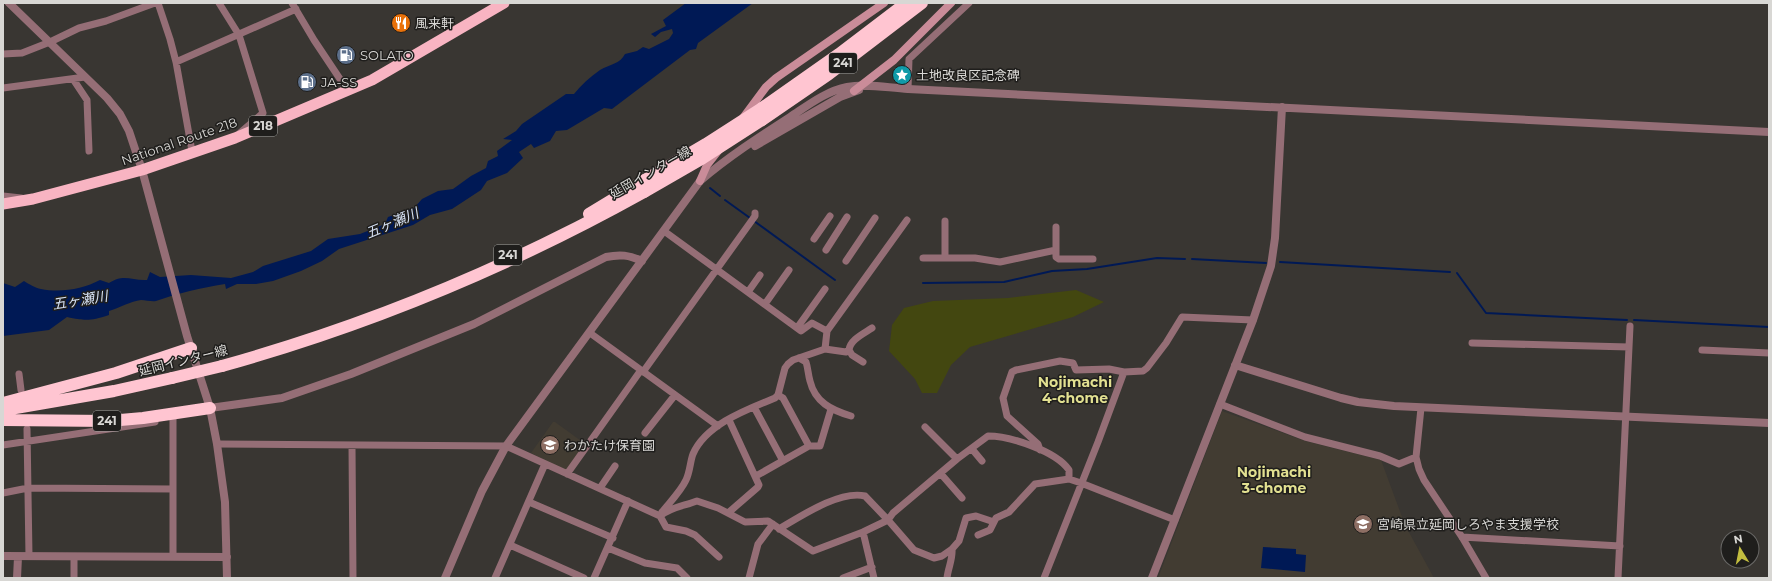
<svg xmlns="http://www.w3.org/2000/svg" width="1772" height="581" viewBox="0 0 1772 581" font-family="Montserrat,'Noto Sans JP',sans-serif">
  <rect width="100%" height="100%" fill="#393632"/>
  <path fill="#423c32" d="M 1222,411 L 1305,441 L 1381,460 L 1405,525 L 1434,578 L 1158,578 Z
    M 553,422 L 555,422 L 584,443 L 584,445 L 567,469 L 564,470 L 531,453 Z"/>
  <path fill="#434710" d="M 1076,290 L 1104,302 L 1073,317 L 970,347 L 951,365 L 937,393 L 922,393 L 915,379 L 889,351 L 892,325 L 904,308 L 933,301 L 1008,298 Z"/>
  <path fill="#001955" d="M 686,3 L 753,3 L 698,43 L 696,49 L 690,50 L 612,109 L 604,108 L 567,130 L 556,131 L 550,141 L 534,148 L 531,144 L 519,152 L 523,158 L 507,173 L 487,181 L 481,190 L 452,209 L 430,215 L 413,225 L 339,249 L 322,261 L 301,271 L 273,281 L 256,284 L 237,284 L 226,289 L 225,284 C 201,288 178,293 156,301 C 152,302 146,300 141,300 C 131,301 119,308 109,311 L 109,315 C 90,321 86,321 67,317 L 49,330 L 3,336 L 3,283 L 15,287 L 24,281 C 29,284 35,288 41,289 C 61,293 83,289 100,280 L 109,283 C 124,273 132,281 147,280 L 150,272 L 160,277 L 191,275 L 231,278 L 253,272 L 263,266 L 311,251 L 328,239 L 360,234 L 385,224 L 388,217 L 414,208 L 422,199 L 438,191 L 453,189 L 471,176 L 486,168 L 488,161 L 498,156 L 497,151 L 512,140 L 503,139 L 516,131 L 522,124 L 566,94 L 574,94 C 581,85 590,77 600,70 C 610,64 620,64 625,54 L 637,51 L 643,47 L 649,49 L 669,39 L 673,33 L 672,29 L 661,32 L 655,37 L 651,34 L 666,26 L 663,20 Z
    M 1263,547 L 1296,549 L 1296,554 L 1306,555 L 1305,572 L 1261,568 Z"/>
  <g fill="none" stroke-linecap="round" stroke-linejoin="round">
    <path stroke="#001955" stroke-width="2" d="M 710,188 L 720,196
      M 725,200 L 750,218
      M 754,221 L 835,280
      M 1192,259 L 1266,263
      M 1280,262 L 1450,272
      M 1457,273 L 1486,313 L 1627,320
      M 923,283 L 1004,282 L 1052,271 L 1087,269 L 1157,258 L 1185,259
      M 1634,320 L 1769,327"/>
    <path stroke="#956e76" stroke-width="7" d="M 158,3 L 170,39 L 176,62 L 192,151 L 194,153
      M 219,3 L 239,35 L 263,113 L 240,133
      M 292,3 L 314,40 L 348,91
      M 3,54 L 22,53 L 50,42 L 79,28 L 106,21 L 155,3
      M 176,62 L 296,9
      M 73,79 L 87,100 L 89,151
      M 3,88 L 85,77
      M 908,89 L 909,59 L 969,3
      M 3,196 L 21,198
      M 1056,227 L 1056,257 L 1059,259 L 1093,259
      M 664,231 L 801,331 L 812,323 L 827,331 L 907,220
      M 814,239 L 830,216
      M 826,250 L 847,217
      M 923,258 L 975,258 L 1000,262 L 1056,250
      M 945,258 L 945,221
      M 846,261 L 875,218
      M 748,292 L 760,275
      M 765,304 L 789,270
      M 797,328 L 825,289
      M 590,333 L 718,426
      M 1472,343 L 1629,347
      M 825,349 L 827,331
      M 1702,350 L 1769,353
      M 799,358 L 806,362 C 808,368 808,374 810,381 C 815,402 831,410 851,416
      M 863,362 L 852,355 L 849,350 C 850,340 863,334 872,328
      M 643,372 L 755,216 L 755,213
      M 19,374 L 21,390
      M 778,395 L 783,398 L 809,446
      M 1220,404 L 1305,437 L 1380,456 L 1399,464 L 1416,457
      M 754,407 L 783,461
      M 1421,408 L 1416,457 L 1419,469 L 1424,480 L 1462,537 L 1486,578
      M 170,415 L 173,414 L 173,556
      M 925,427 L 957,459
      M 27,429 L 29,556
      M 645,433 L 675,395
      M 217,444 L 506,446 L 660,516 L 666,527 L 686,531 L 695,535 L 719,557
      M 3,445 L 155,422
      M 352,446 L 353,578
      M 972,449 L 982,461
      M 1040,450 L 1038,444 L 1007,416 L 1003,398 L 1012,372 L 1016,370 L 1060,361 L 1073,363 L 1076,370 L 1109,369 L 1124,372
      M 567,474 L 641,370
      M 941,474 L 962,498
      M 756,476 L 809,446 L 820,446 L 831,409
      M 600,488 L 615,466
      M 3,493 L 28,488 L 173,489
      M 529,502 L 613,538
      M 662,512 C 670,502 681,491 686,480 C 690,472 690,462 693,454 C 706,424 748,409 775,398 L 778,395 L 785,368 L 788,364 L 793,360 L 825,349 L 846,352 L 849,350
      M 728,513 L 758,487 L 759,485 L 729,420
      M 660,516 C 671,507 684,506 697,501 L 718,508 L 745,522 L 768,521 L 813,551 L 863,532 L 888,520 L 893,513 L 957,459 L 988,436 C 1010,436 1056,451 1069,470 L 1069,479
      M 779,529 C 801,516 840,490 865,496 L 888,520 L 914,550 L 934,558 L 942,556 L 952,549 C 953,559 948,568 947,578
      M 863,532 L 874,578
      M 978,535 L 990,530 L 996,518 L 1009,512 L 1035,484 L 1069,479 L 1081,483 L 1175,520
      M 1462,537 L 1620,546
      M 510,545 L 584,578
      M 608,548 L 645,563 L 677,568 L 687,578
      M 952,549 L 959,541 L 966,518 L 976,516 L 994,522
      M 74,578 L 74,557
      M 495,578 L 545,464
      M 594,578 L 628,501
      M 749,578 L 758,544 L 773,524
      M 843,578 L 872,567
      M 1044,578 L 1098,442 L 1124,372 L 1143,371 L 1147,368 L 1166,343 L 1182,317 L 1253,320
      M 1618,578 L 1630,326"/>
    <path stroke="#956e76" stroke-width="8" d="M 9,3 L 107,98 L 120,114 L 129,131 L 142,170 L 187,336 L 210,408 L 217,444 L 225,502 L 227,578
      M 755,146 L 840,97 L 859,90
      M 1235,365 L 1341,398 L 1358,402 L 1394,406 L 1769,423
      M 210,408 L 282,398 L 351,374 L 474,324 L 606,257 C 620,254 629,255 642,261
      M 3,556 L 227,557
      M 17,578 L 18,557
      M 445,578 L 482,491 L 506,446 L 700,181 C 728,157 759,137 790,117 C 807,106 826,91 847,87 C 866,83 888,88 908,89 L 1769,132
      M 1152,578 L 1253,320 L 1271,266 L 1275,238 L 1282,107"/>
    <path stroke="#ca8c99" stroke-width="8" d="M 854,91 L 894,60 L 951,3
      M 743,118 L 766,87 L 776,78 L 884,3
      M 700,181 L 707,165 L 718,151"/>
    <path stroke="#f8b4c2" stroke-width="11" d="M 3,204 L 33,199 L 142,170 L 235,138 L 372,80 L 504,3"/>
    <path stroke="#ffc5d1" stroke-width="12" d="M 762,108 L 839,54 L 906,3
      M 762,120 L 829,74 L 922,3
      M 589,214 L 645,180
      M 222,366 C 369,325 511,266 644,192
      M 3,403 L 116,373 L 191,348
      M 4,410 L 114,391 L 172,378
      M 3,420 L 109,421 L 143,418 L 210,408"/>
    <path stroke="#ffc5d1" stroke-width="12" d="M 645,180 L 706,144 L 762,108
      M 644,192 L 703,158 L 762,120
      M 172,378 L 222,366"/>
  </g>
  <defs>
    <symbol id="restaurant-disc" viewBox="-11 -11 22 22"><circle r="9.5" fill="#e8710a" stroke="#1f1e1c"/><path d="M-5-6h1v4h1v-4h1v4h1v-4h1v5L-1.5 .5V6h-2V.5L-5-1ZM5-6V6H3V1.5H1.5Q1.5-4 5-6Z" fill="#fff"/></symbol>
    <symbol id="fuel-disc" viewBox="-11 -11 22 22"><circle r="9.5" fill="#5c6f8a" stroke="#1f1e1c"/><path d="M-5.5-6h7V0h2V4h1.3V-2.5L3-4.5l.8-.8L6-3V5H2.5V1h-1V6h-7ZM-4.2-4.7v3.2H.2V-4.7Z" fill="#fff"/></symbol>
    <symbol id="sight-disc" viewBox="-11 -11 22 22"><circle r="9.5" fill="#0f9aa8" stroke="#1f1e1c"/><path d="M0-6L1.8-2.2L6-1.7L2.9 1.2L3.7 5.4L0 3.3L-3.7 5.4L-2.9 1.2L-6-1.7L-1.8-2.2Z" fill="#fff"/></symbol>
    <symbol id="school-disc" viewBox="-11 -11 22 22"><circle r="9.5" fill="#8d6e63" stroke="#1f1e1c"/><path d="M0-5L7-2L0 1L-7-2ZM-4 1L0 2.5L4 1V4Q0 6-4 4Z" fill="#fff"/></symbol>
  </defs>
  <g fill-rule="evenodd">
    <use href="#restaurant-disc" x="390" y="12" width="22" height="22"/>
    <use href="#fuel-disc" x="335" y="44" width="22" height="22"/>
    <use href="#sight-disc" x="891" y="64" width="22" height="22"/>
    <use href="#fuel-disc" x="296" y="71" width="22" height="22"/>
    <use href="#school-disc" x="539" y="434" width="22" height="22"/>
    <use href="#school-disc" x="1352" y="513" width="22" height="22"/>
  </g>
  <g text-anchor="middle" stroke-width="3" stroke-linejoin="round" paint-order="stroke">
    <g fill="#1f1e1c" stroke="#a0a09d" stroke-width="1">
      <rect x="829" y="53" width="28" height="20" rx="3"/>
      <rect x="249" y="116" width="28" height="20" rx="3"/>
      <rect x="494" y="245" width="28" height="20" rx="3"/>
      <rect x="93" y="411" width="28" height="20" rx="3"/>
    </g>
    <g font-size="12" font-weight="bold" fill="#d8d7d4">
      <text x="843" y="67">241</text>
      <text x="263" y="130">218</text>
      <text x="508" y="259">241</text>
      <text x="107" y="425">241</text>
    </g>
    <g font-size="13" fill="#d8d7d4" stroke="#1f1e1c" text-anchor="start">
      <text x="415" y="28">風来軒</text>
      <text x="360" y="60">SOLATO</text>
      <text x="916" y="80">土地改良区記念碑</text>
      <text x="321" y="87">JA-SS</text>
      <text x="564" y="450">わかたけ保育園</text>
      <text x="1377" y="529">宮崎県立延岡しろやま支援学校</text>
    </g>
    <g font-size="13" fill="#d8d7d4" stroke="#1f1e1c">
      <text transform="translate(179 141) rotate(-19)" y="5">National Route 218</text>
      <text transform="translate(650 172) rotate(-30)" y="5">延岡インター線</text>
      <text transform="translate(183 360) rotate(-14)" y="5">延岡インター線</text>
    </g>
    <g font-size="14" font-style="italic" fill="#d5e0f3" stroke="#1f1e1c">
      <text transform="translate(392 223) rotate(-23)" y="5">五ヶ瀬川</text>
      <text transform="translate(80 300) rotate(-9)" y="5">五ヶ瀬川</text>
    </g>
    <g font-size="14" font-weight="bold" fill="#e2e091" stroke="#1f1e1c">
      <text x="1075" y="387">Nojimachi<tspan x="1075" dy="16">4-chome</tspan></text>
      <text x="1274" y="477">Nojimachi<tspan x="1274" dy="16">3-chome</tspan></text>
    </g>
  </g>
  <rect width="1772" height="581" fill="none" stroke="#d8d7d4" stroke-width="8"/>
  <g transform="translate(1740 549) rotate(350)"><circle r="19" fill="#1f1e1c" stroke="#696866"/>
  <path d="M0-3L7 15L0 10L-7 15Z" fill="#c2bd3f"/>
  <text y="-6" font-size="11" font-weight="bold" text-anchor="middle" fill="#d8d7d4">N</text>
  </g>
</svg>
